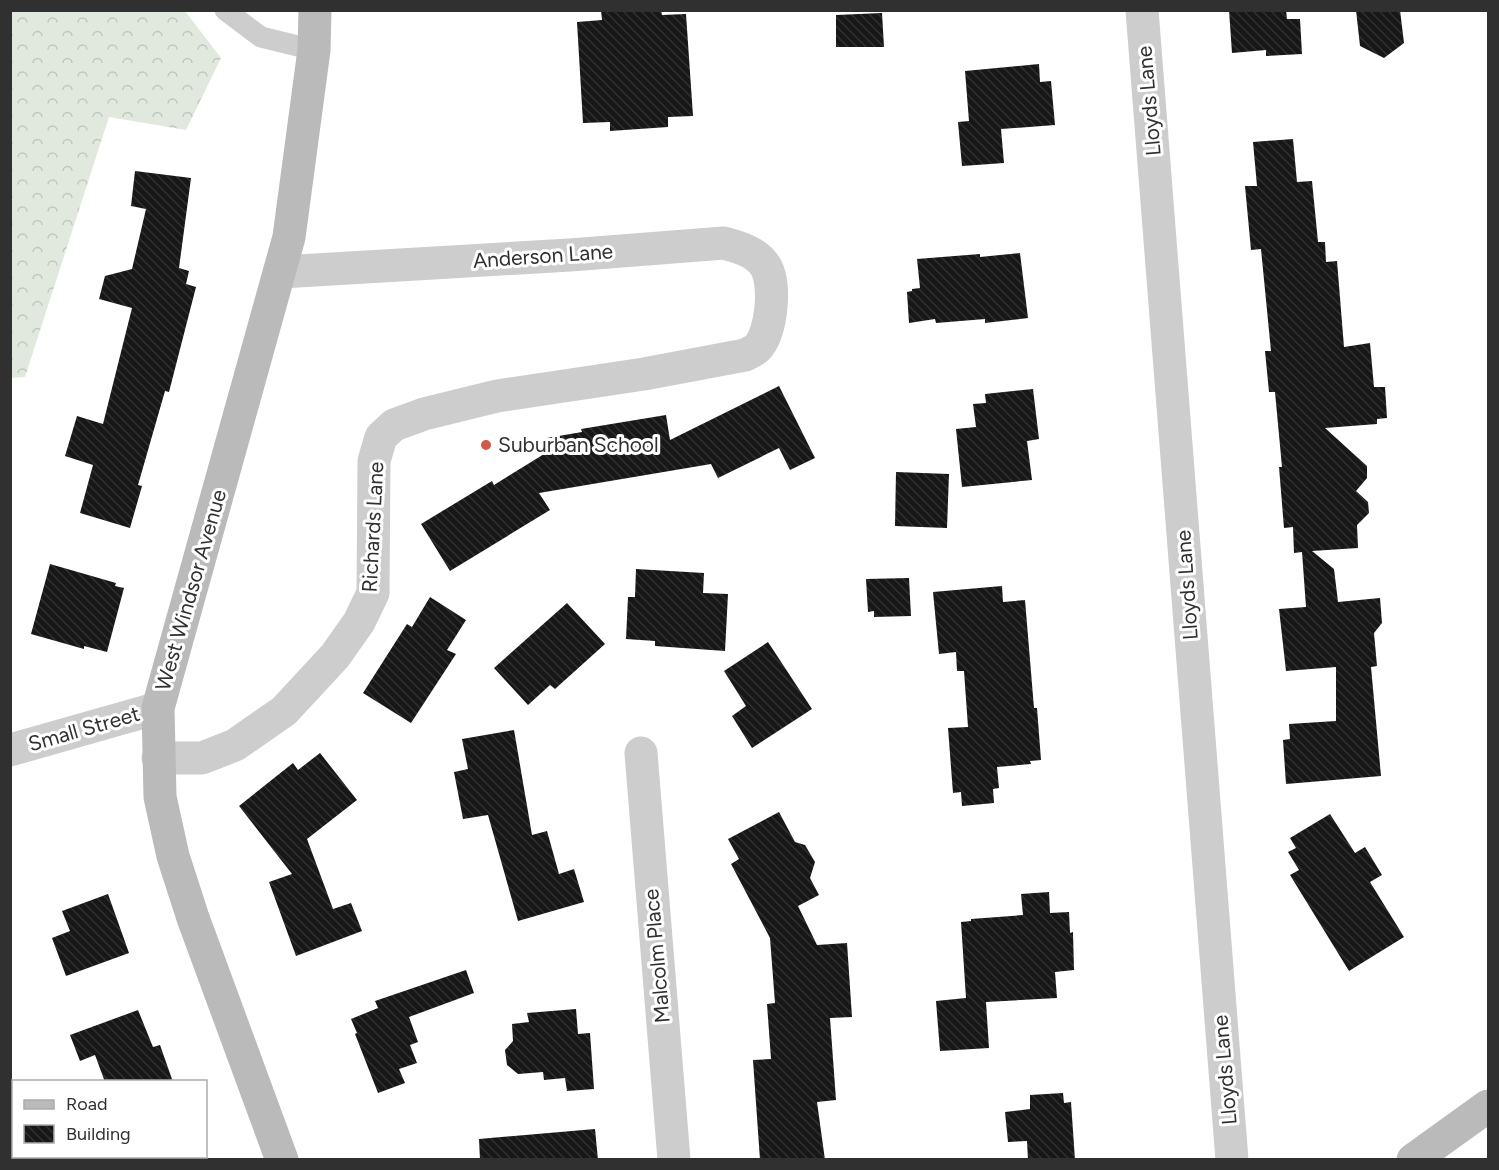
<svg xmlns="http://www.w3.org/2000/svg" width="1499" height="1170" viewBox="0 0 1499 1170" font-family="Figtree,sans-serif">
  <defs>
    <pattern id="forest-crowns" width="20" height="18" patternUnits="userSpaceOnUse" patternTransform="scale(1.5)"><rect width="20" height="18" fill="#e1e8dd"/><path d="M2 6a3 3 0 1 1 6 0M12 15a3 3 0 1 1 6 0" fill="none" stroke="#c1c7be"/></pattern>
    <pattern id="building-back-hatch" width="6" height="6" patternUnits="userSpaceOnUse" patternTransform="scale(1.5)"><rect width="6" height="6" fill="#171717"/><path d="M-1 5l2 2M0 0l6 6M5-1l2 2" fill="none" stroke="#303030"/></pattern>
  </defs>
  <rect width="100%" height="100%" fill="#fff"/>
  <path fill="url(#forest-crowns)" d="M 10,11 L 185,11 L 221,58 L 186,130 L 109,117 L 25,377 L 10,378 Z"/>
  <path fill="url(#building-back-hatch)" d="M 601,10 L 661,10 L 662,15 L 686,14 L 693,116 L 668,117 L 668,127 L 610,131 L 610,122 L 583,123 L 577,22 L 602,20 Z
    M 1229,10 L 1286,10 L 1287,19 L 1300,19 L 1302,54 L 1266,56 L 1266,50 L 1232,53 Z
    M 1356,10 L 1400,10 L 1404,43 L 1384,58 L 1360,46 Z
    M 882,13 L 884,47 L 836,47 L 836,15 Z
    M 1039,64 L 1040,82 L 1051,81 L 1055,125 L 1001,129 L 1004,163 L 962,166 L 958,122 L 969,121 L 965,71 Z
    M 1293,139 L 1297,182 L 1312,181 L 1318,242 L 1325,242 L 1326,262 L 1337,261 L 1344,347 L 1370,343 L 1374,387 L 1385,387 L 1387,418 L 1377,419 L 1377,424 L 1325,428 L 1367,466 L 1367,478 L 1356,491 L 1368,502 L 1369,513 L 1357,525 L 1358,548 L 1312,551 L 1334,569 L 1338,602 L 1380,598 L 1382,623 L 1374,633 L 1377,666 L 1371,667 L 1381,776 L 1286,784 L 1283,740 L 1290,739 L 1289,724 L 1336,721 L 1336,667 L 1286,671 L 1279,609 L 1306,607 L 1302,552 L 1294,553 L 1293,527 L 1284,528 L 1279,467 L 1282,467 L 1275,392 L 1269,392 L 1265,351 L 1271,351 L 1261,249 L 1251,250 L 1245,186 L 1257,186 L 1253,142 Z
    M 135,171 L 191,178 L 179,268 L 189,271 L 186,284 L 196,287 L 169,392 L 165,391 L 138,485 L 142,486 L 130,528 L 80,513 L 93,465 L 65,456 L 77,416 L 103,424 L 132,308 L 99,299 L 105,276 L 132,269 L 146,209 L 131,206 Z
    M 1020,253 L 1028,318 L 985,323 L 985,319 L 936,323 L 935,319 L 909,323 L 907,292 L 912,291 L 912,289 L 920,288 L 917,259 L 980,254 L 980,257 Z
    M 779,386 L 815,458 L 790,470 L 779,448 L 718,478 L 711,464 L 539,493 L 550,510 L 450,571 L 421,524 L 492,481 L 494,485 L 549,451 L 547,438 L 582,432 L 581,429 L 666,415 L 670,440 Z
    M 1033,389 L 1039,439 L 1027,441 L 1032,480 L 962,487 L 956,429 L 976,427 L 973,404 L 986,403 L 985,394 Z
    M 896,472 L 949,474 L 947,528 L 895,526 Z
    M 50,564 L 116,583 L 115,586 L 124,588 L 107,652 L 84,646 L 84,649 L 31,634 Z
    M 636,569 L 704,573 L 703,593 L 728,594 L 725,651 L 655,646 L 655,641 L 626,639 L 628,597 L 635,597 Z
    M 909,578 L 911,616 L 874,617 L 874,611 L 868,612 L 866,579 Z
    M 1002,586 L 1003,602 L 1025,600 L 1034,708 L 1037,708 L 1041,760 L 1030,761 L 1031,764 L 997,767 L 999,788 L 993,789 L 994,803 L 962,806 L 961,792 L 953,793 L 948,728 L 968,727 L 964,671 L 957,671 L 956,652 L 939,654 L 933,592 Z
    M 430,597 L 466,620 L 447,650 L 456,654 L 411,723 L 363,693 L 407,624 L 412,627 Z
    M 567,603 L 605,644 L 555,689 L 550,685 L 528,705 L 494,668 Z
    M 768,642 L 812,709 L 752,748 L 732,716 L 746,706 L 724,671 Z
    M 514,730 L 532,835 L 547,831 L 559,874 L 574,869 L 584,902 L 518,921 L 488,815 L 463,819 L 454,772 L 468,769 L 462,739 Z
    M 320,753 L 357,800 L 307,839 L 333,909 L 351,903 L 362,931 L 296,956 L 269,882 L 292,874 L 239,806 L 293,763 L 298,770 Z
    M 779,812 L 795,842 L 805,845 L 815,862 L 810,878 L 819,895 L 798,906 L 817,945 L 847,943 L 852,1017 L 830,1018 L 836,1100 L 817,1102 L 825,1160 L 760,1160 L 753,1060 L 771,1059 L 767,1004 L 775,1003 L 770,938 L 731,864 L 739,859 L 728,839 Z
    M 1330,814 L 1355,853 L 1365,847 L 1382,875 L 1370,882 L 1404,937 L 1349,971 L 1290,875 L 1299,870 L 1288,852 L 1296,848 L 1290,838 Z
    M 1049,892 L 1050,913 L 1069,912 L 1070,933 L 1073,932 L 1074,970 L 1055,972 L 1057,998 L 986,1002 L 989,1048 L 940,1051 L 936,1001 L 966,998 L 961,922 L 971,921 L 971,919 L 1023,915 L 1021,894 Z
    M 108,894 L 129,953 L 66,976 L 52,938 L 70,931 L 62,911 Z
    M 466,970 L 474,993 L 409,1017 L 418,1042 L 410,1045 L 417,1063 L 399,1069 L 405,1083 L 378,1093 L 355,1034 L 357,1033 L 351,1019 L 378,1008 L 375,1001 Z
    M 576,1009 L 578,1034 L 590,1033 L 594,1089 L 567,1091 L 565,1078 L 544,1080 L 543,1072 L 518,1074 L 507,1065 L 505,1050 L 513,1041 L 512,1024 L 529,1022 L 527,1013 Z
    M 138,1010 L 153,1047 L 160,1045 L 173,1082 L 105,1082 L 95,1055 L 80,1061 L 70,1035 Z
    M 1063,1093 L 1064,1103 L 1071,1102 L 1075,1160 L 1028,1160 L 1027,1141 L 1008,1142 L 1005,1112 L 1030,1109 L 1030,1095 Z
    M 595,1129 L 598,1160 L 480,1160 L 479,1139 Z"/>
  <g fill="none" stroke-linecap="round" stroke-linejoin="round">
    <path stroke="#cdcdcd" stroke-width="21" d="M 225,10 L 261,37 L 314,50"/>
    <path stroke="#cdcdcd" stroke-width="33" d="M 1142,10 L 1232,1160
      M 10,750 L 158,708
      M 641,753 L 674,1160
      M 158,758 L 202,758 L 235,745 L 284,711 L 335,656 L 359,622 L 373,593 L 374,461 L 381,437 L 394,425 L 424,414 L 497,396 L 644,374 L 745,355 C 749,353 754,351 757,348 C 772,334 777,281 764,264 C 754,251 738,247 724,243 L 570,255 L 281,272"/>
    <path stroke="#bababa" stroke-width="33" d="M 282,1160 L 193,918 L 173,856 L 160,797 L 158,708 L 289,237 L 314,50 L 315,10
      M 1413,1160 L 1488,1106"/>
  </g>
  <circle fill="#d15a49" stroke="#fff" stroke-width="2" cx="486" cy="445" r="6"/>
  <g text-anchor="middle" stroke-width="6" stroke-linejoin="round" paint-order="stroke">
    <g font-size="21" fill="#303030" stroke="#fff">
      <text transform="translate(1149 101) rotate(-95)" y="7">Lloyds Lane</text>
      <text transform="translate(543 256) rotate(-4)" y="7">Anderson Lane</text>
      <text transform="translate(373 527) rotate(-87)" y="7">Richards Lane</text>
      <text transform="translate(1187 585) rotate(-94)" y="7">Lloyds Lane</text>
      <text transform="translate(191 590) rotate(-74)" y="7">West Windsor Avenue</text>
      <text transform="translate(84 729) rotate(-16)" y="7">Small Street</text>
      <text transform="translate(657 956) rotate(-95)" y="7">Malcolm Place</text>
      <text transform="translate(1225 1070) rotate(-95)" y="7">Lloyds Lane</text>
    </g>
    <g font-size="21" fill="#303030" stroke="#fff" text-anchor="start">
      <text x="498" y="452">Suburban School</text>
    </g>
  </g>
  <rect width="1499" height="1170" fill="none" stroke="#303030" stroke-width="24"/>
  <rect x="12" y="1080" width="195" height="78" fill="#ffffff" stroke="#acacac" stroke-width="1.5"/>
  <rect x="24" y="1100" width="30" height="9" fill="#bababa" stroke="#acacac" stroke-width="1.5"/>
  <text x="66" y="1110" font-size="18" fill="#303030">Road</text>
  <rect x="24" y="1125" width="30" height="18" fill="url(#building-back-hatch)" stroke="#acacac" stroke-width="1.5"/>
  <text x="66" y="1140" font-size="18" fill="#303030">Building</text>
</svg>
